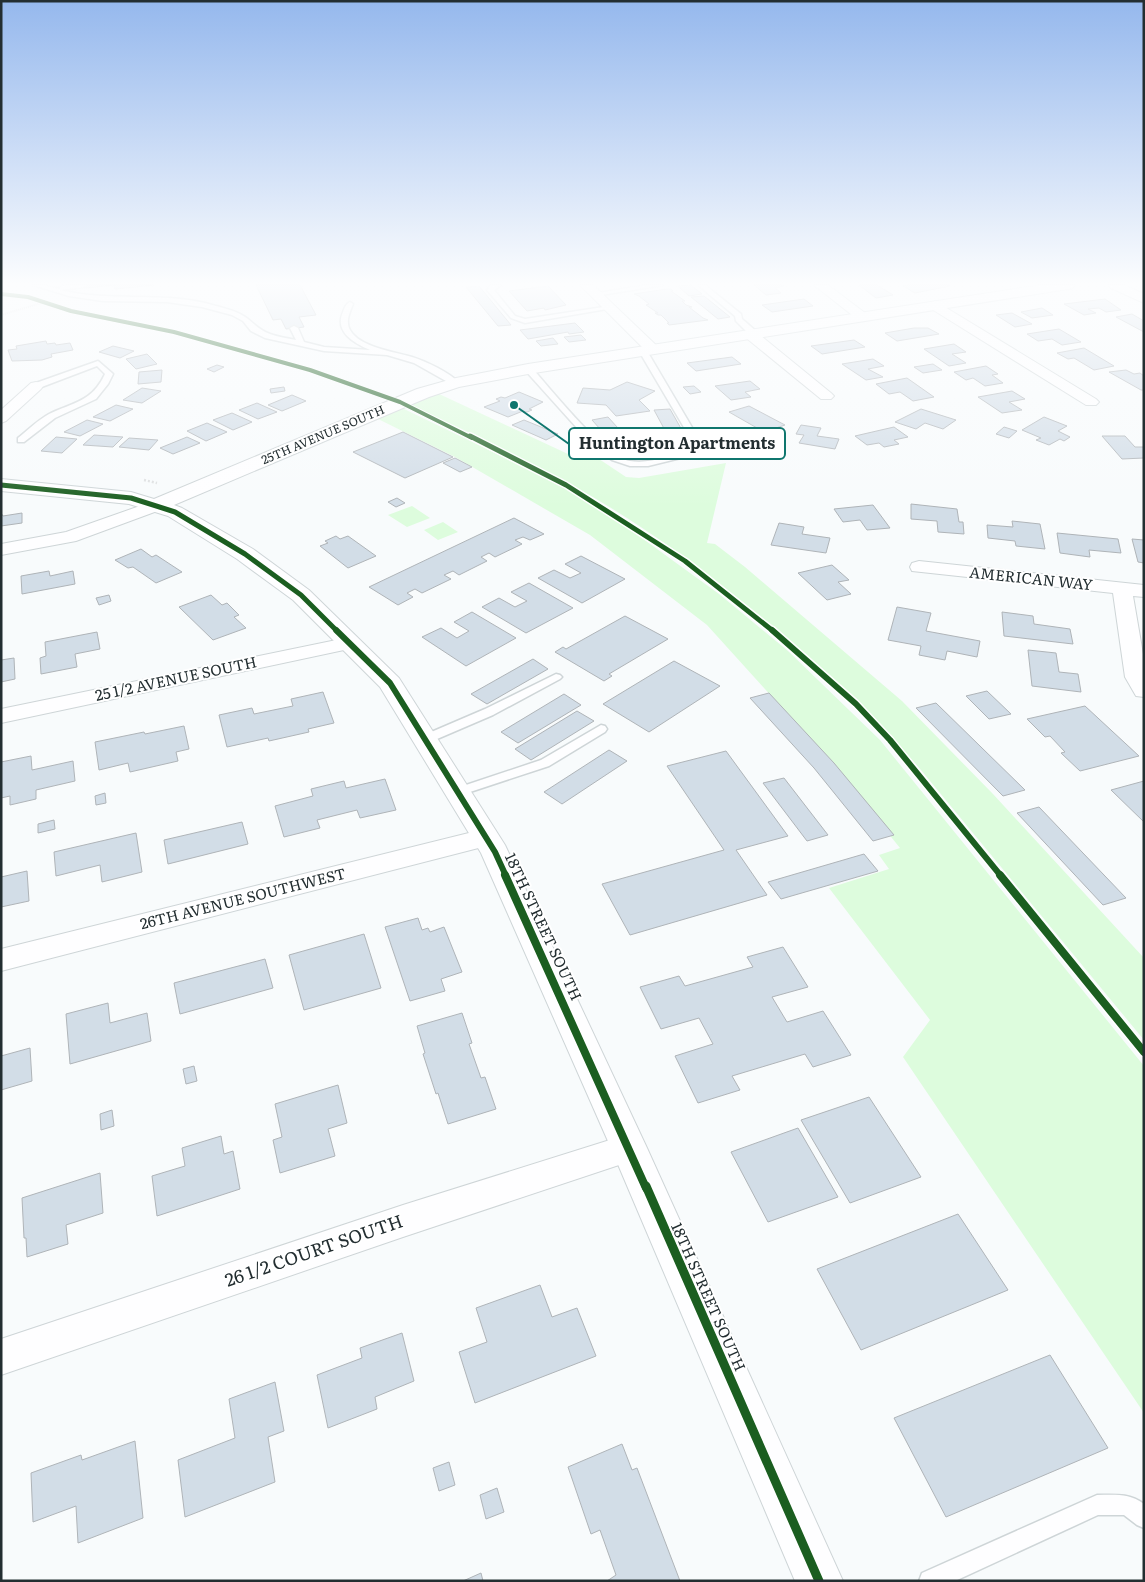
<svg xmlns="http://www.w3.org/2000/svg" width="1145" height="1582" viewBox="0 0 1145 1582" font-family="Literata,serif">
  <rect width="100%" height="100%" fill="#f8fbfc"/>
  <path fill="#ddfcdd" d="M 437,393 L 568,454 L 584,458 L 596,457 L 626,477 L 639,478 L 726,463 L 707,543 L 715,544 L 745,567 L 902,701 L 993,794 L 1144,958 L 1144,1040 L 921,770 C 864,704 799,646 730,592 C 682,554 631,518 577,488 C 523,457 465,431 408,403 Z
    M 400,407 L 532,471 L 570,491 L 628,528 L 719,594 L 788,651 L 880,740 L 1144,1066 L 1144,1413 L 903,1057 L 930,1020 L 829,888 L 889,869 L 879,855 L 900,848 L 830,761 L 707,625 L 590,535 L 455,457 L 376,418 Z
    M 412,506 L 430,518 L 407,527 L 388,515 Z
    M 443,522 L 458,532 L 438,540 L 424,530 Z"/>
  <path fill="#d2dde7" stroke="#afb4b8" d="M 84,285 L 154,285 L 115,289 L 114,285 L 85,288 Z
    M 256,285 L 300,285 L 316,315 L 299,317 L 304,327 L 286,329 L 281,319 L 273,320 Z
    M 691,285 L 702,294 L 689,296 L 678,286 Z
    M 754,285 L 782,285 L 784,286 L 775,288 L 781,293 L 766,295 Z
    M 859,285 L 877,285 L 893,295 L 876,298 Z
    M 909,285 L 948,285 L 950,286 L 915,293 L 903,286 Z
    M 479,286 L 511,325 L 498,326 L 466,287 Z
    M 548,286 L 566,305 L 545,310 L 544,308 L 527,311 L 509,291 Z
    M 667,289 L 671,289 L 673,291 L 671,291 L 685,301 L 682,301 L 686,305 L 692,307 L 689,307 L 703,318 L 708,320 L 669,325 L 667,323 L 669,323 L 661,315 L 658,315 L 655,313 L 658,313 L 646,305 L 649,304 L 639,296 L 634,294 Z
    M 704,296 L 730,317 L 718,319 L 691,297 Z
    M 804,299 L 813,306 L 772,312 L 762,305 Z
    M 1105,299 L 1121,310 L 1106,312 L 1099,308 L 1088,309 L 1096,313 L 1084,315 L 1064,304 Z
    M 1042,308 L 1053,315 L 1032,318 L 1021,312 Z
    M 1012,313 L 1032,324 L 1015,327 L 996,315 Z
    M 1132,314 L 1144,321 L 1144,332 L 1116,317 Z
    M 575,323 L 584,332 L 569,334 L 568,332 L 528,339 L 520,330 Z
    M 914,328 L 928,328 L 939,334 L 897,341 L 885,333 Z
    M 1059,329 L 1081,342 L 1062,345 L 1052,339 L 1038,341 L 1027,334 Z
    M 581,335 L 586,340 L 569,342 L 564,337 Z
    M 553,338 L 558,344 L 541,346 L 536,341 Z
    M 854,340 L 865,347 L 822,354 L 811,346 Z
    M 46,341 L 47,344 L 55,343 L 56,345 L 70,343 L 73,350 L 51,354 L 52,357 L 42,360 L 12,361 L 8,350 L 17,349 L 16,346 Z
    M 954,344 L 966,352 L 952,354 L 966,363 L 949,366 L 924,349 Z
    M 113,346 L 134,351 L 120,358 L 99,352 Z
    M 1084,348 L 1114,366 L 1094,370 L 1074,358 L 1068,359 L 1057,353 Z
    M 147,354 L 157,364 L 136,369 L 126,359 Z
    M 732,357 L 741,364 L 696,371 L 687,363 Z
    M 873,359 L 884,366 L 868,369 L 883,377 L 866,380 L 842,364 Z
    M 933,364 L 942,370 L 923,373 L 914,367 Z
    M 217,365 L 224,367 L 214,372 L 207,369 Z
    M 986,366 L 998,374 L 992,375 L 1003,383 L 985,386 L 973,378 L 966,380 L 954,372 Z
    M 162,370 L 161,382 L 138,384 L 139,372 Z
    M 1126,370 L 1134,374 L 1140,373 L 1144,376 L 1144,390 L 1141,390 L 1109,372 Z
    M 907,378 L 934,397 L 913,401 L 900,392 L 889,394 L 876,384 Z
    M 750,381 L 760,389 L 745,392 L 751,397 L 731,400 L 715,386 Z
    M 627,382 L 655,391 L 639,400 L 650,411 L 616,416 L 606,405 L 577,403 L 583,388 L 610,390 Z
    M 694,386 L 701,392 L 690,394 L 683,387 Z
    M 284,387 L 285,391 L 271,393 L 270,389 Z
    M 142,388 L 161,391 L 142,403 L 123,400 Z
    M 1012,391 L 1025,399 L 1009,402 L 1022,410 L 1002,413 L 978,397 Z
    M 519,392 L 543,402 L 529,409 L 532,410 L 527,412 L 523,411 L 508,417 L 484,407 L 500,401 L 496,399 L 501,397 L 505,398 Z
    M 292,395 L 306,401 L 282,411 L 268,405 Z
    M 257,403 L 277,412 L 258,419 L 239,410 Z
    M 116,405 L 133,409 L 110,421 L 93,417 Z
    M 749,406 L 785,425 L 764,432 L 729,412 Z
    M 670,409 L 691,446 L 674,447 L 654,410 Z
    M 921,409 L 956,420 L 943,429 L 925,423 L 916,429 L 895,422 Z
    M 232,413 L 252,422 L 233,430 L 213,420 Z
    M 608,417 L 637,449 L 668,443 L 675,451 L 627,459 L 592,420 Z
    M 1044,417 L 1067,426 L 1058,431 L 1070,437 L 1064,441 L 1060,439 L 1049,445 L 1036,440 L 1041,438 L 1022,430 Z
    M 87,420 L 103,424 L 80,436 L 64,432 Z
    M 524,420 L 558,434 L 546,440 L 512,425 Z
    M 207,423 L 227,432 L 206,441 L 187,431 Z
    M 801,425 L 821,428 L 817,436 L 839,439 L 835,449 L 799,443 L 804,435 L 796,434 Z
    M 894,427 L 908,437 L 894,440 L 899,444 L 884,447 L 879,443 L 867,445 L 855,436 Z
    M 1004,427 L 1017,431 L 1009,438 L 996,434 Z
    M 403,432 L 453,457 L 405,478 L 353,452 Z
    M 94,435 L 123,437 L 113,447 L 83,445 Z
    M 1102,436 L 1125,436 L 1135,447 L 1144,447 L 1144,458 L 1122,459 Z
    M 56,437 L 77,439 L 62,453 L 41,451 Z
    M 187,437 L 200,443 L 173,454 L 160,448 Z
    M 129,438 L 158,440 L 149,450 L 119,447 Z
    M 455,458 L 472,467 L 460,472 L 443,463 Z
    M 397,498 L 405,503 L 396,507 L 388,502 Z
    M 911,504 L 957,509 L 959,522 L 963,522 L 964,534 L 938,532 L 937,521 L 911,519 Z
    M 873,505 L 890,528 L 867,530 L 860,520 L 843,522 L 834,509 Z
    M 1,513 L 3,516 L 22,513 L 22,523 L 1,526 Z
    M 514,518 L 544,534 L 530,540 L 523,537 L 515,540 L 522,544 L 495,557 L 489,553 L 481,557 L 487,561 L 459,575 L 453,571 L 444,575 L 451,579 L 422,593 L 415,589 L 407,593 L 413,597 L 398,605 L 369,587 Z
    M 1012,521 L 1040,524 L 1045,549 L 1016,546 L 1015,541 L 988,538 L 987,525 L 1013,527 Z
    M 779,523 L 804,527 L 802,534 L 830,538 L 826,553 L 771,545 Z
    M 1057,533 L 1118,539 L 1121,553 L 1089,550 L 1090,557 L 1060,553 Z
    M 336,536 L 340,539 L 348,536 L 376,556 L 348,568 L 320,546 L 328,543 L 325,541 Z
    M 1132,539 L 1144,540 L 1144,563 L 1138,562 Z
    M 141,549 L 152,557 L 156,555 L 182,572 L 156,583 L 133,567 L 128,568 L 115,560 Z
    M 581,556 L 625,579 L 582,603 L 538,578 L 554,570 L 570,578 L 581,573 L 565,564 Z
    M 832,565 L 849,580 L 838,582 L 851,594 L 827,600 L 798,573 Z
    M 49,571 L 50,576 L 73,571 L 75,584 L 22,594 L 21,576 Z
    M 529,583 L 573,608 L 526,633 L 482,607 L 499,598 L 515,607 L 527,601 L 511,592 Z
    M 109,595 L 111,601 L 99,605 L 96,598 Z
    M 211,595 L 222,605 L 227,603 L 239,615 L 234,617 L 246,628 L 213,640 L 179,607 Z
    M 897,607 L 931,613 L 926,631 L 980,641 L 977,657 L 947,651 L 945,660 L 919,655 L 921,646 L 888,640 Z
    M 472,612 L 516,638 L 466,666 L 422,637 L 441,628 L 457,638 L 469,631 L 454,622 Z
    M 1002,612 L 1033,616 L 1034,624 L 1070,629 L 1073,644 L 1004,636 Z
    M 625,616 L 668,639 L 609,674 L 612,676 L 604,681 L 555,652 L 563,647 L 566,649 Z
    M 97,632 L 100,649 L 75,654 L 77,667 L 41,674 L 40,658 L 46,656 L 45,642 Z
    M 1028,650 L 1056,653 L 1059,672 L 1078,674 L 1081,692 L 1032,686 Z
    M 14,658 L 15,679 L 1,682 L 1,660 Z
    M 533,659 L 548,669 L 487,704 L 471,694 Z
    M 674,661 L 720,686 L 649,732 L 603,704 Z
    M 987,691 L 1011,714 L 989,719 L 966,696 Z
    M 323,692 L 334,723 L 308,729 L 309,732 L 269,741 L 268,738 L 227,747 L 219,715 L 252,708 L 254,714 L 293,706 L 291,699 Z
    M 769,693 L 834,763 L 894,835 L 873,841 L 814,768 L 750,698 Z
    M 564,694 L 581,705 L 518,743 L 501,732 Z
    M 936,703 L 1025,790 L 1003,796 L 916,708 Z
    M 1085,706 L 1139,756 L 1080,771 L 1061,753 L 1065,752 L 1050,736 L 1045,737 L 1027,719 Z
    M 577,711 L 594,721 L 531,760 L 515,749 Z
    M 184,726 L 189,749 L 176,752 L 178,761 L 130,772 L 128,763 L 99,770 L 95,742 L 144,732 L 145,734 Z
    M 609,750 L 627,761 L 562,804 L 544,792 Z
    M 726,751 L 788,836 L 736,850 L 767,895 L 630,935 L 602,884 L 724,850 L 667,766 Z
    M 31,756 L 32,770 L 73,761 L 75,781 L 36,790 L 36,799 L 10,805 L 10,796 L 1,798 L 1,762 Z
    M 784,778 L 828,835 L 807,841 L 763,783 Z
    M 385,779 L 396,810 L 360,818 L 357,810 L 317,820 L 320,828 L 284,837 L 275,806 L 313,796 L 311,789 L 344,781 L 346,788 Z
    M 1144,781 L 1144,822 L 1111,790 Z
    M 105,793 L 106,803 L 96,805 L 95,796 Z
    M 1039,807 L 1126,898 L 1103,905 L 1017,813 Z
    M 54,820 L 55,829 L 38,833 L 38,824 Z
    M 242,822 L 248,844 L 168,864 L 164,840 Z
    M 136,833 L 142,872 L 102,882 L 100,865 L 56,876 L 54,852 Z
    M 864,854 L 878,871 L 781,899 L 768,882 Z
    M 27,871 L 29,901 L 1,907 L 1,877 Z
    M 418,918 L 422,930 L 428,928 L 430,932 L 444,927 L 462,972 L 441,979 L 445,991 L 410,1001 L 385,927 Z
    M 364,934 L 381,988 L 304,1010 L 289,955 Z
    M 783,947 L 808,987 L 772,997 L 787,1022 L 823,1011 L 851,1055 L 813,1067 L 805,1054 L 732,1076 L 740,1090 L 698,1103 L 675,1056 L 713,1044 L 699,1018 L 661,1029 L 640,987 L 679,976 L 685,986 L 753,967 L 747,957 Z
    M 265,959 L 273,988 L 180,1014 L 174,983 Z
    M 108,1003 L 110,1023 L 147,1013 L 151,1041 L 70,1064 L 66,1014 Z
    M 462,1013 L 472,1043 L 469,1044 L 481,1078 L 485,1077 L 496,1109 L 448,1124 L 438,1093 L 436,1094 L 423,1054 L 425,1053 L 417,1026 Z
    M 30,1048 L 32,1081 L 1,1090 L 1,1056 Z
    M 194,1066 L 197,1081 L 186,1084 L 183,1069 Z
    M 338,1085 L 347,1123 L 328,1129 L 335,1156 L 280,1173 L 273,1140 L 282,1137 L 275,1104 Z
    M 869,1097 L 921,1177 L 850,1203 L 801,1120 Z
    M 112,1110 L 114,1126 L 101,1130 L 100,1114 Z
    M 798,1128 L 838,1197 L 768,1222 L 731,1152 Z
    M 221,1136 L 224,1154 L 233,1151 L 240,1189 L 157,1216 L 152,1176 L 185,1166 L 182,1148 Z
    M 100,1173 L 103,1213 L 66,1225 L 68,1244 L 27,1257 L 26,1238 L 24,1238 L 22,1198 Z
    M 958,1214 L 1008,1290 L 861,1350 L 817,1269 Z
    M 540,1285 L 552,1317 L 577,1308 L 596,1356 L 475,1403 L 459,1352 L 487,1342 L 476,1308 Z
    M 402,1333 L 414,1381 L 375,1397 L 377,1409 L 328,1428 L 317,1375 L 362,1358 L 360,1348 Z
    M 1050,1355 L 1108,1448 L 946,1517 L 894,1418 Z
    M 275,1382 L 284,1431 L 268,1437 L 275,1482 L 185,1517 L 178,1460 L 235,1438 L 229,1399 Z
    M 135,1441 L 143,1518 L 78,1543 L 76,1506 L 33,1522 L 31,1473 L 81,1455 L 82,1460 Z
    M 622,1444 L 632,1470 L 637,1468 L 680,1581 L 607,1581 L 616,1575 L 600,1530 L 591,1534 L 568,1467 Z
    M 449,1462 L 455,1485 L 439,1491 L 433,1468 Z
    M 497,1488 L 504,1512 L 486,1519 L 480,1495 Z
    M 481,1573 L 483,1581 L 463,1581 Z"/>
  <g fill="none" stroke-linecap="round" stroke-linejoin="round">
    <defs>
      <path id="lane" d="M 33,285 L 43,285 L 60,289 L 60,287 L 62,286 L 87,285 L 84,287 L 60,290 C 108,302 157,292 205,303 C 219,307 237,310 248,319 C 255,325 260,330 270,334 C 278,337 287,338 296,340 L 290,328 L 294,326 L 298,328 L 304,342 L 324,347 L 370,350 C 354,343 334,332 343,312 C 345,307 346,304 350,302 L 353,304 C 350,312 345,321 350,330 C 359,347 395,352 412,357 C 428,362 448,372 460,383 L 453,385 L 414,363 L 387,355 L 324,351 L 265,338 L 251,331 L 243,321 L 232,315 L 202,307 L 167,302 L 103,301 L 69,296 Z
        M 491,285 L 501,285 L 494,290 L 515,316 L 525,319 L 610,306 L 613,308 L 525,323 L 511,318 L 487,290 Z
        M 647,285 L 663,285 L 595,296 L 592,294 Z
        M 698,285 L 705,285 L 741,314 L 742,319 L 757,332 L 757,336 L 751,336 L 736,321 L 735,316 Z
        M 640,349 L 647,351 L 700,441 L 697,454 L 648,466 L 630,466 L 612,460 L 595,448 L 524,369 L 531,367 C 551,389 604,457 630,461 C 650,464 671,456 690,450 L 692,441 L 639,351 Z
        M 98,361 L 113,374 L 108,384 L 96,399 L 55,418 L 24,442 L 18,442 L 18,438 C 28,430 38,420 49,414 C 74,402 92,402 105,374 L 97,366 L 39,388 L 33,388 L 33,384 Z
        M 556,674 L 560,675 L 562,677 L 560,679 L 493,715 L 430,742 L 422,742 L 420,739 L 422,736 L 485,709 Z
        M 601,725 L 605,726 L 607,729 L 605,732 L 549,766 L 458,796 L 452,792 L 454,789 L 541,760 Z
        M 1097,1495 C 1115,1495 1129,1493 1144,1504 L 1144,1528 L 1137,1525 L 1124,1515 L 1098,1515 L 955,1581 L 919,1581 L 922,1573 Z"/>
      <path id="street" d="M 580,285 L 593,285 L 657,346 L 659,349 L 657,352 L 647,352 Z
        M 814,285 L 828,285 L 869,316 L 867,319 L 857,319 Z
        M 1109,285 L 1124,285 L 1144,294 L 1144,303 L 1111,288 Z
        M 935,301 L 1096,399 L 1099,402 L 1096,405 L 1086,405 L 930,308 L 929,305 Z
        M 750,330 L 755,331 L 831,393 L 834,396 L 831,399 L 821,399 L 745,337 L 743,334 Z
        M 36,382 L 41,383 L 43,386 L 41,389 L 6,421 L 1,423 L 1,410 L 31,383 Z
        M 154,501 L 160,502 L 163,506 L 160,510 L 76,541 L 1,555 L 1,544 L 66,532 Z
        M 919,561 L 1144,585 L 1144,597 L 1133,596 L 1144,660 L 1144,697 L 1136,696 L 1125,677 L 1113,593 L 912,571 L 910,567 L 912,563 Z
        M 351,637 L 358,639 L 361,643 L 358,647 L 1,723 L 1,709 Z
        M 485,829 L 494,832 L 497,838 L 494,844 L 1,971 L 1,949 Z
        M 629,1134 L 640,1138 L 645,1148 L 640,1158 L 403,1237 L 1,1375 L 1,1339 L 403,1205 Z"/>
      <path id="secondary" d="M 1041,285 L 1075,285 L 1073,288 L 1068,289 L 528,374 L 459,387 L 429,397 L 174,505 L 182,508 L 253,549 L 309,590 L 399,678 L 505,845 L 647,1148 L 843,1581 L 795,1581 L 611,1148 L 481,853 L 380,687 L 293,600 L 237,559 L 168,516 L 129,504 L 1,491 L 1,479 L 131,492 L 154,499 L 417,389 L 456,378 L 528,364 Z"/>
    </defs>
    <use href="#lane" stroke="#ced5d7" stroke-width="3"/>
    <use href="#street" stroke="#ced5d7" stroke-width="2"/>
    <use href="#secondary" stroke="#ced5d7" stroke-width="2"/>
    <path stroke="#dee0e1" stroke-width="2" stroke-dasharray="1 1" stroke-linecap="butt" d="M 1,315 L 45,302"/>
    <path stroke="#dee0e1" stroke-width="2.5" stroke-dasharray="2 2" stroke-linecap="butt" d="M 144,480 L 157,483"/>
    <use href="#lane" fill="#fefeff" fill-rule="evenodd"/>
    <use href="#street" fill="#fefeff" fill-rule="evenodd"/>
    <use href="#secondary" fill="#fefeff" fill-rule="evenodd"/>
    <defs>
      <path id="cycleway-far4" d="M 1,294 L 28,297 L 71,311 L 174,332 L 310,370 L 400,402 L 472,438"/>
      <path id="cycleway-far3" d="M 470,436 L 566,485 L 685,561 L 773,631
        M 1,485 L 131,498 L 175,512 L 245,554 L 301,595 L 337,631"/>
      <path id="cycleway-far2" d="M 336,630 L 390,683 L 495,852 L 506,876
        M 772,630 L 856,704 L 890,740 L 1001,876"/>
      <path id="cycleway-far1" d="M 505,875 L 646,1188
        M 1000,875 L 1144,1052"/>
      <path id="cycleway" d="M 646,1186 L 819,1581"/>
    </defs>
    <use href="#cycleway-far4" stroke="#fff" stroke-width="5.5"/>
    <use href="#cycleway-far3" stroke="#fff" stroke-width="8"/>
    <use href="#cycleway-far2" stroke="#fff" stroke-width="9"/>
    <use href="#cycleway-far1" stroke="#fff" stroke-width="11"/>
    <use href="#cycleway" stroke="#fff" stroke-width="12"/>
    <use href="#cycleway-far4" stroke="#1b5e20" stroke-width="4"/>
    <use href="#cycleway-far3" stroke="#1b5e20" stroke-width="5"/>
    <use href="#cycleway-far2" stroke="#1b5e20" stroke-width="6"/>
    <use href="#cycleway-far1" stroke="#1b5e20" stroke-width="8"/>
    <use href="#cycleway" stroke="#1b5e20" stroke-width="9"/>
  </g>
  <linearGradient id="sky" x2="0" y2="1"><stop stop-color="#95b8ed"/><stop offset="0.56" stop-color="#fcfdfe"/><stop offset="1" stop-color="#fcfdfe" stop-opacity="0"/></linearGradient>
  <rect width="1145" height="506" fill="url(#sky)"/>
  <g text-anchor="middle" stroke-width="4" stroke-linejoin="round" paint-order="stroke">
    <g font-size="12" fill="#232e31" stroke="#fff">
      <text transform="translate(323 435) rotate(-23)" y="4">25TH AVENUE SOUTH</text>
    </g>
    <g font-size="15" fill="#232e31" stroke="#fff">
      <text transform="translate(1031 579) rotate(6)" y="5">AMERICAN WAY</text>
      <text transform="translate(176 679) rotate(-12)" y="5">25 1/2 AVENUE SOUTH</text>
      <text transform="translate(243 899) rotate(-14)" y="5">26TH AVENUE SOUTHWEST</text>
      <text transform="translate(543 927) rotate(65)" y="5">18TH STREET SOUTH</text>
      <text transform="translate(708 1297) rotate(66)" y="5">18TH STREET SOUTH</text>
    </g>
    <g font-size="18" fill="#232e31" stroke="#fff">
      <text transform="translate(314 1251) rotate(-19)" y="6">26 1/2 COURT SOUTH</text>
    </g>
  </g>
  <path fill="none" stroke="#0f766e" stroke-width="2" d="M514 405L569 444"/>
  <circle fill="#0f766e" stroke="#fff" stroke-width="2" cx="514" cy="405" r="5"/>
  <rect fill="#fff" stroke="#0f766e" stroke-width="2" x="569" y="428" width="216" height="31" rx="5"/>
  <g font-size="16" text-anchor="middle" font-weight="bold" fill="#232e31">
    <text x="677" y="449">Huntington Apartments</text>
  </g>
  <rect width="1145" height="1582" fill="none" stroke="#232e31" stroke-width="5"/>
</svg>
